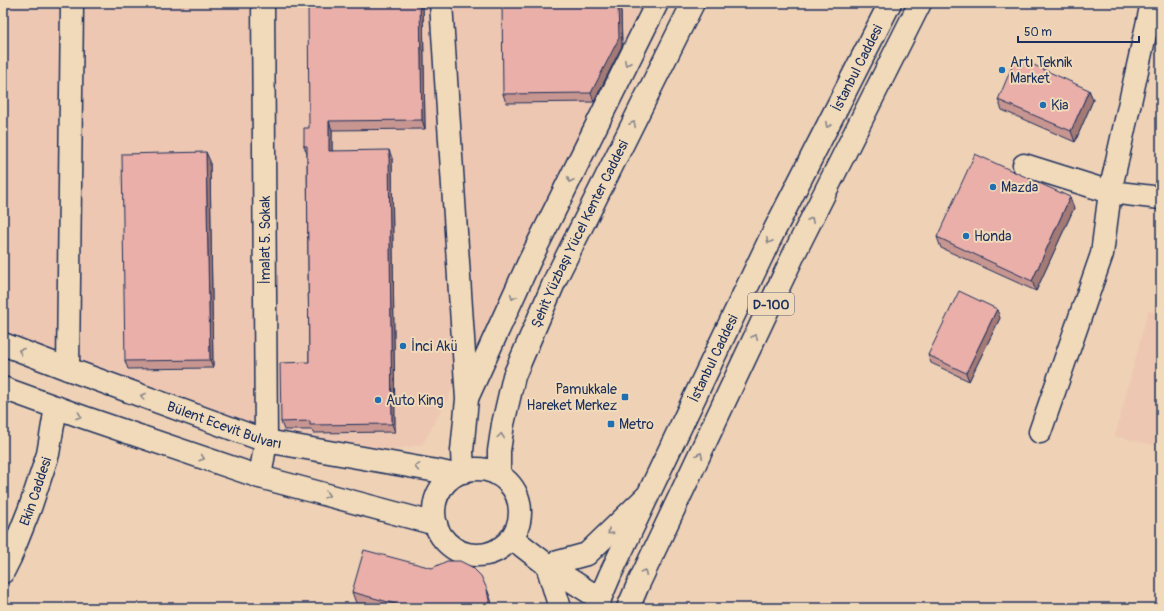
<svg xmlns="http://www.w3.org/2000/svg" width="1164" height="611" viewBox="0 0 1164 611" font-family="Pangolin,sans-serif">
  <rect width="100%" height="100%" fill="#efd1b6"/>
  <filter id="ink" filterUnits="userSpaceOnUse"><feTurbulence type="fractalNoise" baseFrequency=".025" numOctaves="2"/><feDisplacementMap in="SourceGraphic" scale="8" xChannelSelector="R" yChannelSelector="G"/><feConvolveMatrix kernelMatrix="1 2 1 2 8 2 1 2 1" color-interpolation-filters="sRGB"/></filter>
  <g filter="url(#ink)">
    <path fill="#edc7b2" d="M 3,3 L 661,3 L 423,444 L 378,453 L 291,457 L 3,356 Z
      M 1148,311 L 1161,314 L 1161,447 L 1115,436 Z"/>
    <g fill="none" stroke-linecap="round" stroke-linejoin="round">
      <defs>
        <g id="minor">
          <path d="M 441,3 L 467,399 L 462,451 L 463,472"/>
          <path d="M 1024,165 L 1110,192 L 1161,198"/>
          <path d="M 68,369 L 72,3"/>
          <path d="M 468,396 L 529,262 L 657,3"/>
          <path d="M 1040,432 L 1102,254 L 1110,192 L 1152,3"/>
          <path id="s1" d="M 499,475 L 499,451 L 503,424 L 514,376 L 556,278 L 693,3"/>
          <path d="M 260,477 L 266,441 L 263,3"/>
        </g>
        <g id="major">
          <path d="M 1155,3 L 1161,4"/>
          <path id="s2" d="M 3,344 L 68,369 L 266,441 L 437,471 L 455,475"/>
          <path d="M 3,388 L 83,417 L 260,477 L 436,524"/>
          <circle cx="477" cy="512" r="43"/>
          <path d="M 512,538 L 547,565 L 600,599"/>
          <path d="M 547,565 L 587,554 L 647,496"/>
          <path d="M 547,565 L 560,608"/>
          <path id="s3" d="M 3,572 L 10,558 L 30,508 L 48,454 L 56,407"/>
        </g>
        <g id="highway">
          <path id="s4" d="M 596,608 L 610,575 L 770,239 L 890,3"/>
          <path d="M 628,608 L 637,587 L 796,250 L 920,3"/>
        </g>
      </defs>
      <use href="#minor" stroke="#1b2f5e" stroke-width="25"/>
      <use href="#major" stroke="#1b2f5e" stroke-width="25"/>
      <use href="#highway" stroke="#1b2f5e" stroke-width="25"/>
      <use href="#minor" stroke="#f1dab9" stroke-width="22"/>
      <use href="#major" stroke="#f1dab9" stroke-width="22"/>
      <use href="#highway" stroke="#f1dab9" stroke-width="22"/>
    </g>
    <path fill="#c89690" stroke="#1b2f5e" d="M 423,3 L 425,129 L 332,130 L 332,151 L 392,158 L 395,432 L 313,433 L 312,430 L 284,430 L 281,422 L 309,362 L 307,154 L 304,146 L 309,128 Z
      M 586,3 L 621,11 L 622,46 L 594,102 L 506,103 L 503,94 Z
      M 1089,90 L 1093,100 L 1075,142 L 1002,110 L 998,100 Z
      M 210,161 L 213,368 L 128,369 L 125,361 Z
      M 3,164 L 5,282 L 3,282 Z
      M 1074,208 L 1036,291 L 941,248 L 937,237 Z
      M 1000,318 L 969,381 L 931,363 L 928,355 Z
      M 487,589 L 491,600 L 492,608 L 374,608 L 356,603 L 352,592 Z"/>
    <path fill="#a37a76" stroke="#1b2f5e" d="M 420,3 L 423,3 L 425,129 L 422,120 Z
      M 618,3 L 621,11 L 622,46 L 594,102 L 591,93 Z
      M 3,71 L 4,137 L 3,134 Z
      M 1089,90 L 1093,100 L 1075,142 L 1071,131 Z
      M 329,121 L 332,130 L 332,159 L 329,151 Z
      M 389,150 L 392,158 L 395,432 L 392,424 Z
      M 206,152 L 210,161 L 213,368 L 210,360 Z
      M 3,164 L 5,282 L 3,276 Z
      M 1070,197 L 1074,208 L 1036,291 L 1032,281 Z
      M 997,309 L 1000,318 L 969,381 L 966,373 Z
      M 487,589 L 491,600 L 492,608 L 486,608 Z"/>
    <path fill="#e9afa8" stroke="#1b2f5e" d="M 308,3 L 420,3 L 422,120 L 329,121 L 329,151 L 389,150 L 392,424 L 310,425 L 310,421 L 281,422 L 280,363 L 309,362 L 307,146 L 304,146 L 304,128 L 309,128 Z
      M 502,3 L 618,3 L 619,38 L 591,93 L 503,94 Z
      M 1016,57 L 1089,90 L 1071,131 L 998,100 Z
      M 206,152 L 210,360 L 125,361 L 122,154 Z
      M 975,154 L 1070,197 L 1032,281 L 937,237 Z
      M 959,291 L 997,309 L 966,373 L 928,355 Z
      M 364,550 L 432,568 L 447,561 L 460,561 L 472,567 L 481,576 L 487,589 L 489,601 L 486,608 L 410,608 L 352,592 Z"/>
    <defs><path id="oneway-chevron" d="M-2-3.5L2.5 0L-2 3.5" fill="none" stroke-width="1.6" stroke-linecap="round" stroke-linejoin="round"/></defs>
    <g stroke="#86848c">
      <use href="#oneway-chevron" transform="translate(627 63) rotate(116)"/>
      <use href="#oneway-chevron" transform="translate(633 124) rotate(-64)"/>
      <use href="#oneway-chevron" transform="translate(828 125) rotate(117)"/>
      <use href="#oneway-chevron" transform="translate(570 180) rotate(116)"/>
      <use href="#oneway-chevron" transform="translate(811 220) rotate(-63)"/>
      <use href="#oneway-chevron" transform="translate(769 241) rotate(116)"/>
      <use href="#oneway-chevron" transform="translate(513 297) rotate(114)"/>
      <use href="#oneway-chevron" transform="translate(755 337) rotate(-65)"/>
      <use href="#oneway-chevron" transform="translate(21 351) rotate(-159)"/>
      <use href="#oneway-chevron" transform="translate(143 396) rotate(-160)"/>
      <use href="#oneway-chevron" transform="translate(79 416) rotate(20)"/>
      <use href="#oneway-chevron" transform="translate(501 436) rotate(-82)"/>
      <use href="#oneway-chevron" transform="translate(700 455) rotate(-65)"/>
      <use href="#oneway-chevron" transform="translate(202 458) rotate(19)"/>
      <use href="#oneway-chevron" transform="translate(417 467) rotate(-170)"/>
      <use href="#oneway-chevron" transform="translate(327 495) rotate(15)"/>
      <use href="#oneway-chevron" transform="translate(610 532) rotate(136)"/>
      <use href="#oneway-chevron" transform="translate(644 572) rotate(-65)"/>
    </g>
  </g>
  <g fill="#1f6fb2" stroke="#f1dab9" stroke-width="1.5">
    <circle cx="1002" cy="70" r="4"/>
    <circle cx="1043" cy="105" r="4"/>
    <circle cx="993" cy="187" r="4"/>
    <circle cx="966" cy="236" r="4"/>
    <circle cx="403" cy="346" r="4"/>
    <rect x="621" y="393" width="8" height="8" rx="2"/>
    <circle cx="378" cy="400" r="4"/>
    <rect x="607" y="420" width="8" height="8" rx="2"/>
  </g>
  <g text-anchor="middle" stroke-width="4" stroke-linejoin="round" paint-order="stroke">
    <rect fill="#f1dab9" stroke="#5b6279" stroke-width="1" x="748" y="293" width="46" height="22" rx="3"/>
    <g font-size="13" font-weight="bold" fill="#1b2f5e">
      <text x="771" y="309">D-100</text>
    </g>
    <g font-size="14" fill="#1b2f5e" stroke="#f1dab9" text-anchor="start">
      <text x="1010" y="67">Artı Teknik<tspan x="1010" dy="16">Market</tspan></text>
      <text x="1051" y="110">Kia</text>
      <text x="1001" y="192">Mazda</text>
      <text x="974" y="241">Honda</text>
      <text x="411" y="351">İnci Akü</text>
      <text x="617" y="394" text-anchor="end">Pamukkale<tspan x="617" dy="16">Hareket Merkez</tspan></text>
      <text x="386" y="405">Auto King</text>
      <text x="619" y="429">Metro</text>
    </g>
    <g font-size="14" fill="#1b2f5e" stroke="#f1dab9">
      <text dy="5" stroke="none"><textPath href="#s4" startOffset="600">İstanbul Caddesi</textPath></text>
      <text dy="5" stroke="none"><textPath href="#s1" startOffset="257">Şehit Yüzbaşı Yücel Kenter Caddesi</textPath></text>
      <text transform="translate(265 240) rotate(-90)" y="5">İmalat 5. Sokak</text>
      <text dy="5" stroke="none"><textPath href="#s4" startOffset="276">İstanbul Caddesi</textPath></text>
      <text dy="5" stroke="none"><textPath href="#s2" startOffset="236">Bülent Ecevit Bulvarı</textPath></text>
      <text dy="5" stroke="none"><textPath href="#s3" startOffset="87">Ekin Caddesi</textPath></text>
    </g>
  </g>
  <rect width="1164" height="611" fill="none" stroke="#f1dab9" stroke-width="16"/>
  <rect x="8" y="8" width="1148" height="595" fill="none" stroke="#1b2f5e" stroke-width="1.5" filter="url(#ink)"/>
  <path d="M1018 36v6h121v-6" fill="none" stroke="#1b2f5e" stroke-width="2"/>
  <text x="1024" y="36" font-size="12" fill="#1b2f5e" stroke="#f1dab9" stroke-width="3" paint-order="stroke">50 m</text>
</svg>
